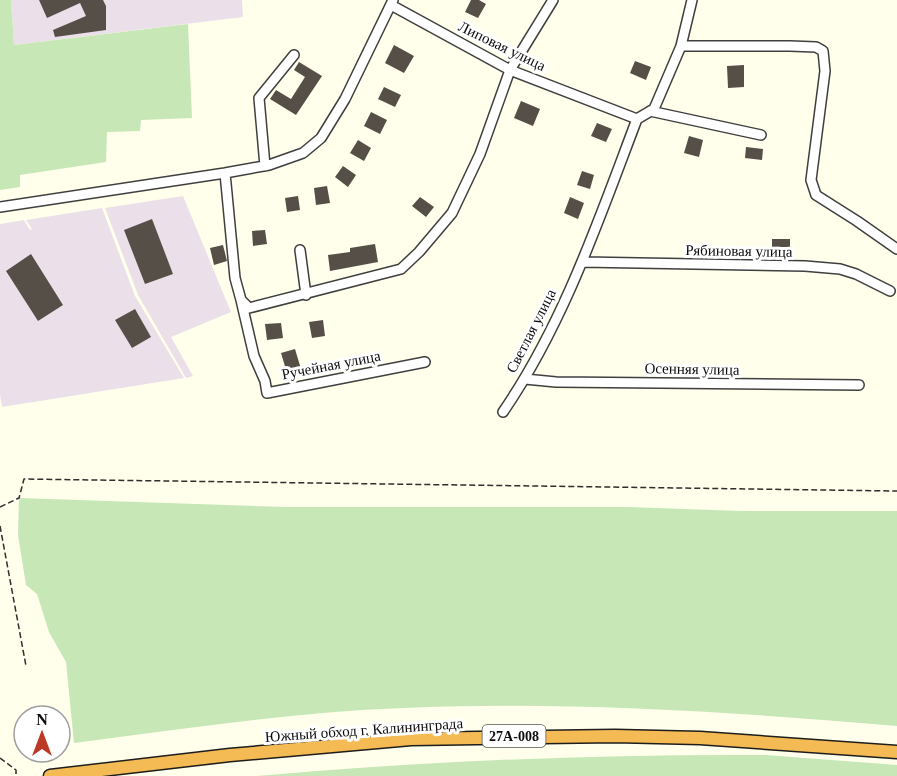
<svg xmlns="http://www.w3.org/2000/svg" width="897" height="776" viewBox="0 0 897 776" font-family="Georgia,serif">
  <rect width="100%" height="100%" fill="#ffffeb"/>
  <path fill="#ebe0ea" d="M 11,0 L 242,0 L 243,17 L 14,45 Z
    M 183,196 L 231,312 L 171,337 L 193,376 L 186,378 L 138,295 L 105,208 Z
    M 102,208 L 135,296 L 184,378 L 2,407 L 0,395 L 0,224 L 24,220 L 30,230 L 32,229 L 26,220 Z"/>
  <path fill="#c7e8b6" d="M 0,0 L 11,0 L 14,45 L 188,24 L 192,118 L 141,120 L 140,131 L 107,132 L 106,162 L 20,175 L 20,187 L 0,190 Z
    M 19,498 L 287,507 L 628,507 L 741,511 L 897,511 L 897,726 C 733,712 568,701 403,708 C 293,712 184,729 74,743 L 66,662 L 49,632 L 37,594 L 26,585 L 18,535 Z
    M 766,755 L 897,765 L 897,776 L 257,776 C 427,761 596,754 766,755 Z"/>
  <path fill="#554f48" d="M 39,0 L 103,0 L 106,6 L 106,30 L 55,37 L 53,30 L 86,16 L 80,3 L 47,18 Z
    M 471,0 L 479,0 L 486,4 L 478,18 L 465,12 Z
    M 394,45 L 414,56 L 404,73 L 385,63 Z
    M 635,61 L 651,67 L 646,80 L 630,73 Z
    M 299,62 L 322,76 L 296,115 L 270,99 L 276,90 L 291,99 L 305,77 L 294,70 Z
    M 744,65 L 744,87 L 728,88 L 727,66 Z
    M 384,87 L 401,95 L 395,107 L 378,99 Z
    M 521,101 L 540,109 L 533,126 L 514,118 Z
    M 371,112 L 387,120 L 380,134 L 364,126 Z
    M 597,123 L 612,129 L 606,142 L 591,136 Z
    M 689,136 L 703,140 L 699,157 L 684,153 Z
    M 358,140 L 371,148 L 364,161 L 350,153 Z
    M 746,147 L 763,149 L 762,160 L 745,158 Z
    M 343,166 L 356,175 L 348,187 L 335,177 Z
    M 582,171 L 594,175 L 590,189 L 577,185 Z
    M 327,186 L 330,203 L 316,205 L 314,188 Z
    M 298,196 L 300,210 L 287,212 L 285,198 Z
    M 420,197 L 434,207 L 426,217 L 412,206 Z
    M 570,197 L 584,203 L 578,219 L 564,213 Z
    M 152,219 L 173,274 L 145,284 L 124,230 Z
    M 265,230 L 267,244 L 253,246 L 252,231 Z
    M 772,239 L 790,239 L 790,251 L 772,251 Z
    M 375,244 L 378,262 L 330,271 L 328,255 L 350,252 L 350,248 Z
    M 223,245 L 227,261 L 214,265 L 210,248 Z
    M 31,254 L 63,305 L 38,321 L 6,271 Z
    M 135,309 L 151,337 L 132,348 L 115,320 Z
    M 323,320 L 325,336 L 312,338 L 309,322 Z
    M 281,323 L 283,338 L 267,340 L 265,324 Z
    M 295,349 L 301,369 L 287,373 L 281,353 Z"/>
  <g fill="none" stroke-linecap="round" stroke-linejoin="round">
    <defs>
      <path id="minor" d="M 391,5 L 510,70 L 637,119
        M 681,46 L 790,46 L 816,47 L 823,51 L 825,71 L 811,180 L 816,195 L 857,221 L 897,249
        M 650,111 L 761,135
        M 637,119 L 654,109 L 681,46 L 692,0
        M 265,166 L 259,98 L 294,55
        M 225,173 L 235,278 L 241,300 L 249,308 L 401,269 L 419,252 L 452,213 L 480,154 L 510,70 L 553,0
        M 0,207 L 225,173 L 269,165 L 303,153 L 321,138 L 345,99 L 393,0
        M 300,250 L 306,295
        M 583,262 L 805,266 L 840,269 L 856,274 L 890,291
        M 241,300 L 254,356 L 265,381 L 267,393 L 425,362
        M 525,379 L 556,382 L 859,385
        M 503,412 C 564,323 599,219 637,119"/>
      <path id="highway" d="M 50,776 L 230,755 L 411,739 L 615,736 L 700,738 L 897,752"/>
    </defs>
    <use href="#minor" stroke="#3f3f3f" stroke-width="12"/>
    <use href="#highway" stroke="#1d1d1d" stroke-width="15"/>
    <path stroke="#2e2e2e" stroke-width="1.5" stroke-dasharray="6 3" stroke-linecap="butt" d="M 0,507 L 19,498 L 24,479 L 897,491
      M 0,526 L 26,666
      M 0,758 L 16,770 L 16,776"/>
    <use href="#minor" stroke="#fff" stroke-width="9"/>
    <use href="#highway" stroke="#f4ba54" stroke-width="12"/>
  </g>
  <g text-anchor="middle" stroke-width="6" stroke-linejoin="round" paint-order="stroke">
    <rect fill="#fff" stroke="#555" stroke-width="1.5" x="482.5" y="725" width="63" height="22" rx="4.5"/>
    <g font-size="14" font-weight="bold" fill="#0c0c0c">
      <text x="514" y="741">27А-008</text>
    </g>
    <g font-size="15" fill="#0c0c0c" stroke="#fff">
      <text transform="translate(502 46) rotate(26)" y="5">Липовая улица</text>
      <text transform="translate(739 251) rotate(1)" y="5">Рябиновая улица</text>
      <text transform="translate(531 331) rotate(-63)" y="5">Светлая улица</text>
      <text transform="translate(331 365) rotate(-11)" y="5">Ручейная улица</text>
      <text transform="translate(692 369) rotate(1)" y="5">Осенняя улица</text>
      <text transform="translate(364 730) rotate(-4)" y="5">Южный обход г. Калининграда</text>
    </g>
  </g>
  <g transform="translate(42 734)"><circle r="28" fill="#ffffff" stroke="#9e9e9e" stroke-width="1.5"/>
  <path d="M0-4.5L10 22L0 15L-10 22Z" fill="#bb3925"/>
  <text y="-9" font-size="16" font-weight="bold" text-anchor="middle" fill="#0c0c0c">N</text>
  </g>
</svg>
